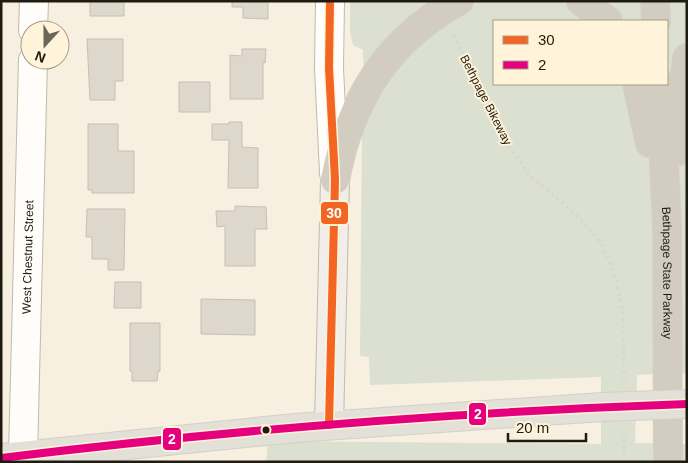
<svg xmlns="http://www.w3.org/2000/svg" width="688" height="463" viewBox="0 0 688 463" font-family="Helvetica,sans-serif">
  <rect width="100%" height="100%" fill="#f7f0e1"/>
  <path fill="#dbe0d1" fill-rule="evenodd" d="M 350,1 L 687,1 L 687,373 L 637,375 L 635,443 L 687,444 L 687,462 L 266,462 L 268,441 L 601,444 L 601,377 L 370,385 L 369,357 L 360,356 L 362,128 L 365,124 L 363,50 L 353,45 L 350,33 ZM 494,21 L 667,21 L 667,84 L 494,84 Z"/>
  <path fill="#ded8cc" stroke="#c6c0b3" d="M 90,1 L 124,1 L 124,16 L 90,16 Z
    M 232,1 L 268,1 L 268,19 L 243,18 L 243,7 L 232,7 Z
    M 87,39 L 123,39 L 123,81 L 115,81 L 115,100 L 90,100 Z
    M 242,49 L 266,49 L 265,63 L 263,62 L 263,99 L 230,99 L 230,55 L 242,56 Z
    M 179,82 L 210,82 L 210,112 L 179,112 Z
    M 229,122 L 242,122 L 242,147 L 258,148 L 258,188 L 228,188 L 229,140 L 212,140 L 212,124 L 229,124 Z
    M 88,124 L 118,124 L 118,151 L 134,151 L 134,193 L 92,193 L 92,190 L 88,190 Z
    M 235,206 L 266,207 L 267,229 L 255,229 L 255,266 L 225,266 L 225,226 L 217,227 L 216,211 L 235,211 Z
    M 87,209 L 125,209 L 124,270 L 108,270 L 108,259 L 92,259 L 92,237 L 86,237 Z
    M 115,282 L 141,282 L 141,308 L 114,308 Z
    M 201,299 L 255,300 L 255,335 L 201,334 Z
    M 130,323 L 160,323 L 160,371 L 158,372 L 157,381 L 132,381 L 132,371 L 130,371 Z"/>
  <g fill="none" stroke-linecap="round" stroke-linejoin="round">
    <defs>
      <g id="street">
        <path d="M 330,1 L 329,68 L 334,173"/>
        <path d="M 33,30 L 34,1"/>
        <path id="s1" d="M 23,455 L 33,60"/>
      </g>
      <path id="secondary" d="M 329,425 L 335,180"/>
      <path id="primary" d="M 1,458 L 295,428 L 602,407"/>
      <g id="highway">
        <path d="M 581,1 L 608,21"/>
        <path d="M 655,1 L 656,21"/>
        <path d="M 637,84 L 650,143"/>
        <path id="s2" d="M 660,84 L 667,226 L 668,462"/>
        <path d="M 676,152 L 687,58"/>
        <path d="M 335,180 C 350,101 386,40 459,1"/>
      </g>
    </defs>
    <use href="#street" stroke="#c0baad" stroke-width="30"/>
    <use href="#secondary" stroke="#c0baad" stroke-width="30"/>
    <use href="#primary" stroke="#d4d0c9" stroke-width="30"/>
    <use href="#highway" stroke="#d4d0c9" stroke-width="30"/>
    <path stroke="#d8d6d2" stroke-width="3" stroke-dasharray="2.5 4" stroke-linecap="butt" d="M 454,35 L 506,143 L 532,178 L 575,213 L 603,246 L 615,276 L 623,312 L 624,381
      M 624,462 L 624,432"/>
    <use href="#street" stroke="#fefdfa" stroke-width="28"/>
    <use href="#secondary" stroke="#f1eee9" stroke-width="28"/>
    <use href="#primary" stroke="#e3e0d8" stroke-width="28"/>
    <use href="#highway" stroke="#d2cdc0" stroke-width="28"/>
    <defs>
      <path id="primary-bridge" d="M 602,407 L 687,404"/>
    </defs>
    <use href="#primary-bridge" stroke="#d4d0c9" stroke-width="30" stroke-linecap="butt"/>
    <use href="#primary-bridge" stroke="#e3e0d8" stroke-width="28"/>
    <defs>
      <path id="bus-1" d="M 329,425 L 335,180 L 329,68 L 330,1"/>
      <path id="bus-2" d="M 1,458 C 229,430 458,412 687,404"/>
    </defs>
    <use href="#bus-1" stroke="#fff4d9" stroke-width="11"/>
    <use href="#bus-2" stroke="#fff4d9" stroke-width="11"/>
    <use href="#bus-1" stroke="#f26522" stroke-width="8"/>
    <use href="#bus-2" stroke="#e5007d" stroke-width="8"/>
  </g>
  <circle fill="#201b0f" stroke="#fff4d9" stroke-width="2" cx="266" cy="430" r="4.5"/>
  <g text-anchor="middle" stroke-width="4" stroke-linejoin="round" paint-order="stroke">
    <g font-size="12" fill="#201b0f" stroke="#fff4d9">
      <text transform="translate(486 100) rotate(63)" y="4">Bethpage Bikeway</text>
      <text dy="4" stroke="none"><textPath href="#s1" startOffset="198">West Chestnut Street</textPath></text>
      <text dy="4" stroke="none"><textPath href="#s2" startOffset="189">Bethpage State Parkway</textPath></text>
    </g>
  </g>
  <g stroke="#fff4d9" stroke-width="2">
    <rect x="320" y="201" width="29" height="24" rx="5" fill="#f26522"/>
    <rect x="468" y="402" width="19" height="24" rx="5" fill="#e5007d"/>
    <rect x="162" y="427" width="20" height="24" rx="5" fill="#e5007d"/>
  </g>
  <g font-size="14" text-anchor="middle" font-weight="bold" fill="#fff">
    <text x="334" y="218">30</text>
    <text x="478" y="419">2</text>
    <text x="172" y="444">2</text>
  </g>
  <rect width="688" height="463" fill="none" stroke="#201b0f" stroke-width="5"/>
  <rect x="493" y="20" width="175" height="65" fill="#fff4d9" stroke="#a69d88"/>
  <rect x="503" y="36" width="25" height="8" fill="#f26522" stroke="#a69d88"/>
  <text x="538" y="45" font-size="15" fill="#201b0f">30</text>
  <rect x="503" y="61" width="25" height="8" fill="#e5007d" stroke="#a69d88"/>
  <text x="538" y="70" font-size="15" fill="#201b0f">2</text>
  <g transform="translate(45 45) rotate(201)"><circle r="24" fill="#fff4d9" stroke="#a69d88"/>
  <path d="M0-4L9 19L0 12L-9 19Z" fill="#6b6658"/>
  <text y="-8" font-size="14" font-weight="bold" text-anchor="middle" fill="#201b0f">N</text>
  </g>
  <path d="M508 433v8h78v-8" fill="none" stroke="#201b0f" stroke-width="2.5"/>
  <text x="516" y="433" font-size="15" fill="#201b0f" stroke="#fff4d9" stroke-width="4" paint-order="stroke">20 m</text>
</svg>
